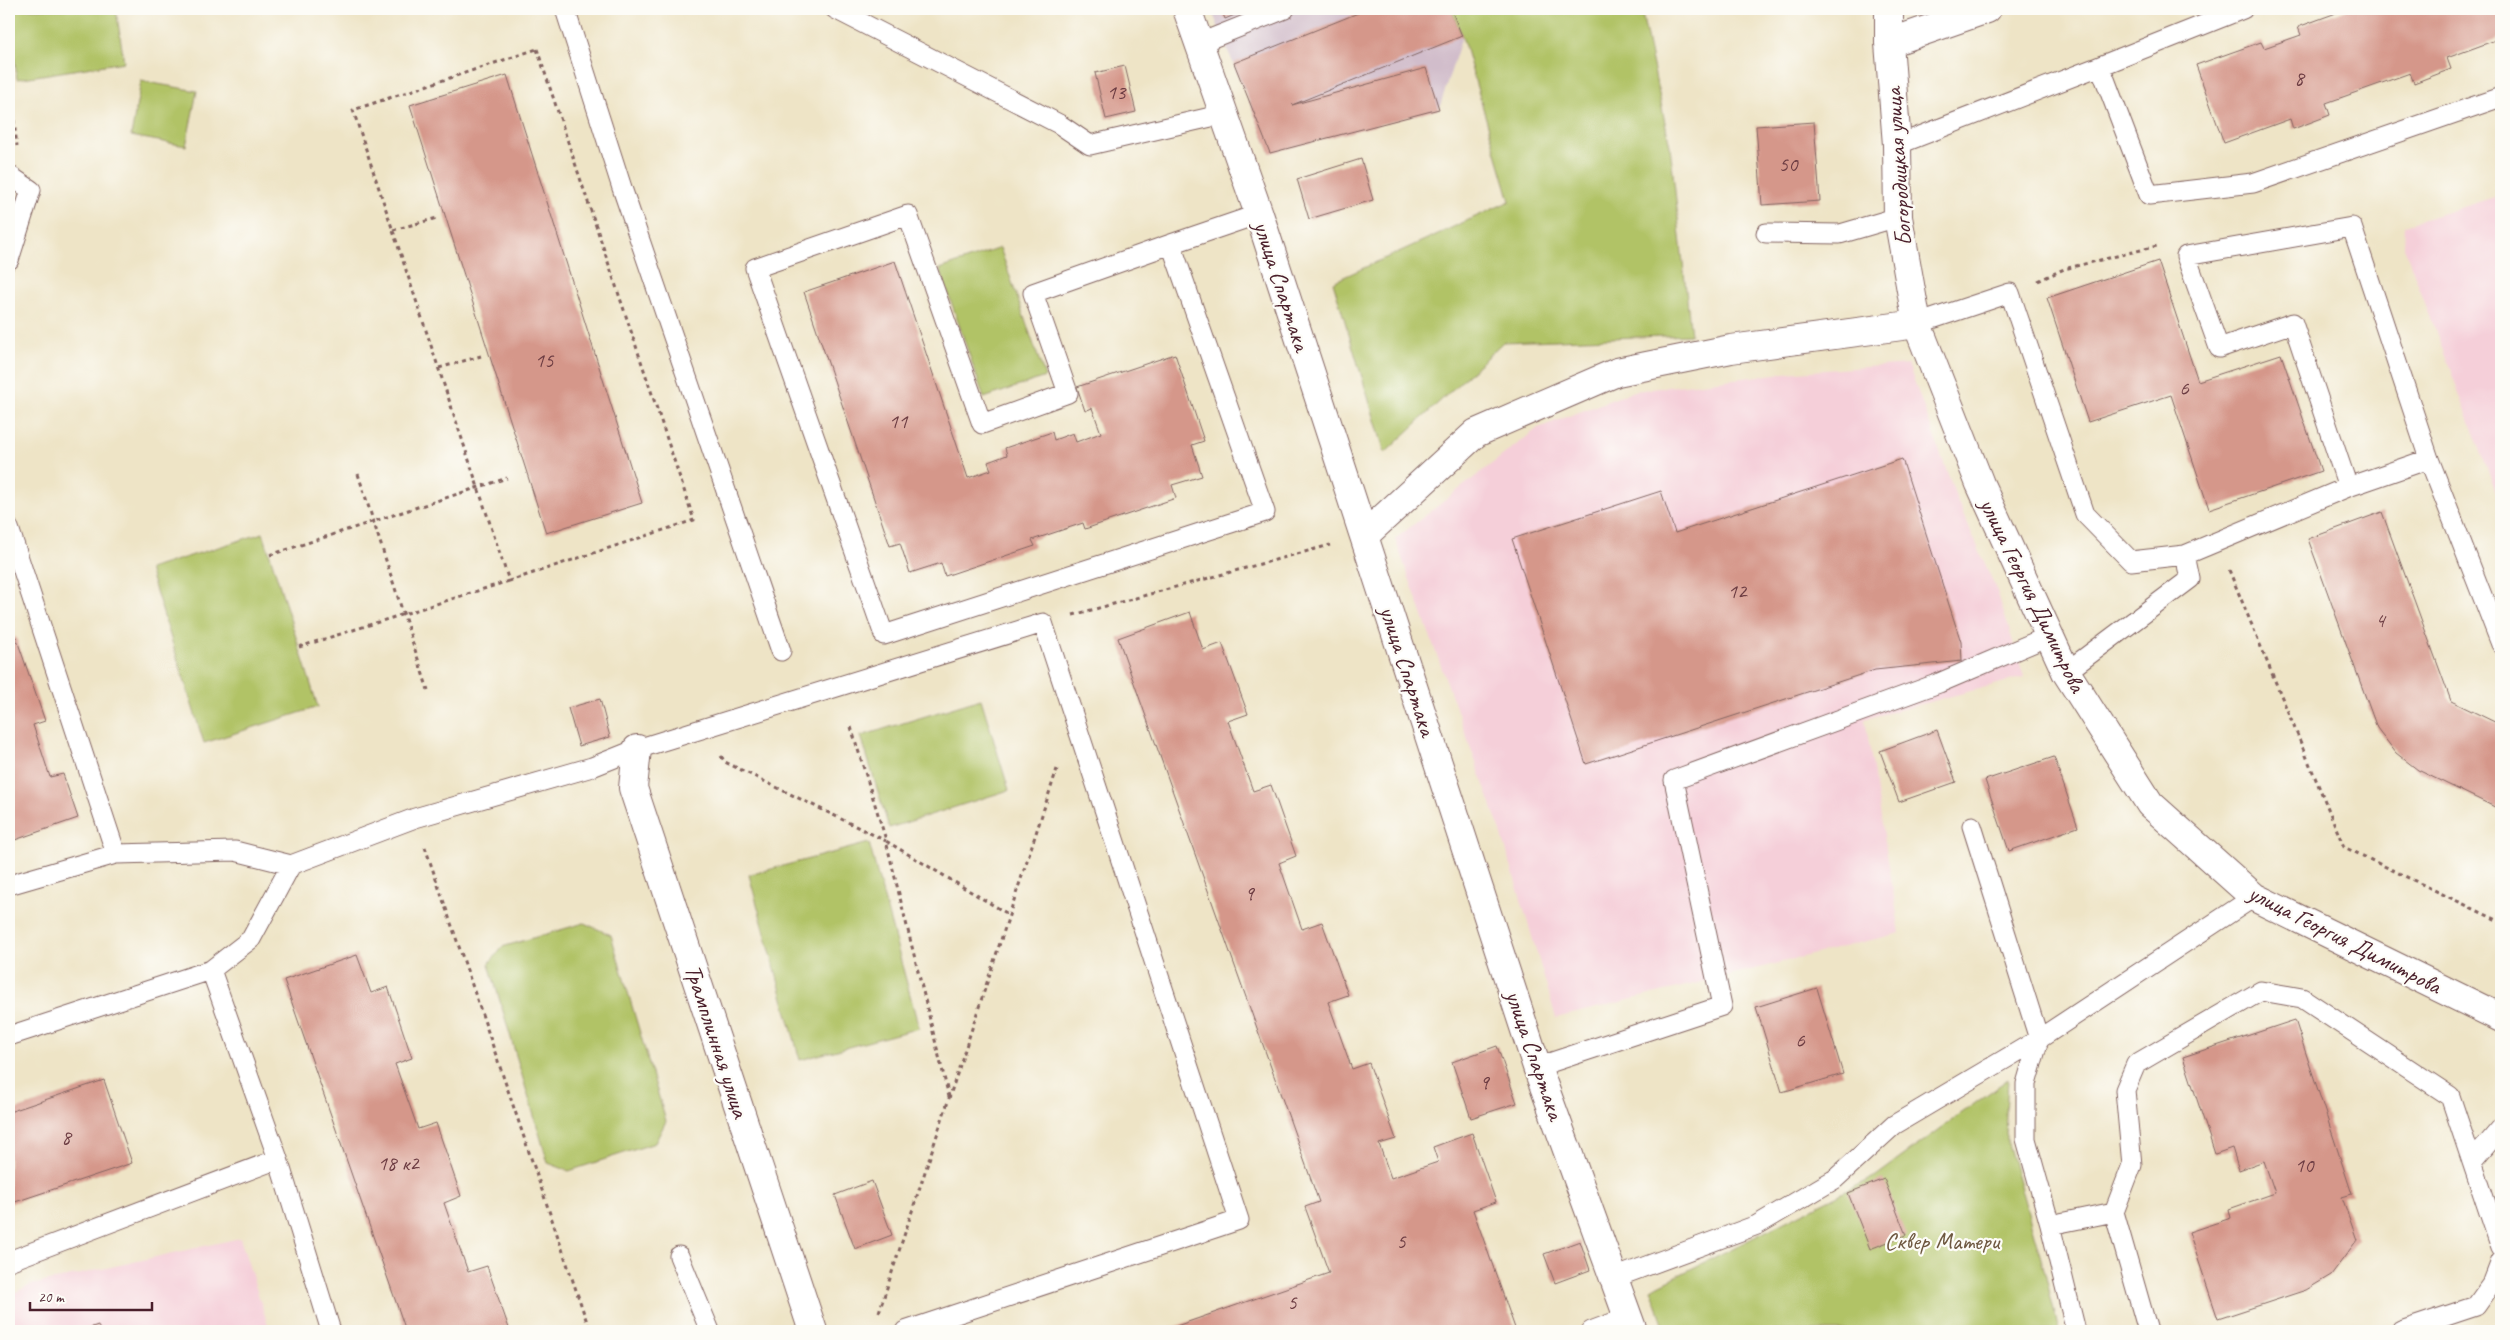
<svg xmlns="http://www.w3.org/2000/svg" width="2510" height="1340" viewBox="0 0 2510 1340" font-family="Caveat,sans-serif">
  <rect width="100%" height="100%" fill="#fdfcf7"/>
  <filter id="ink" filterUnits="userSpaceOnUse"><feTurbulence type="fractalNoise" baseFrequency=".02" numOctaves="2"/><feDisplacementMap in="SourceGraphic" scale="10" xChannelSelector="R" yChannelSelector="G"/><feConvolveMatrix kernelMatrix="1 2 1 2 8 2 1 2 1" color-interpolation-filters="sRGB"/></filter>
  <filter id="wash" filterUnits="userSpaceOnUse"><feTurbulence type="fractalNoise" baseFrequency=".0096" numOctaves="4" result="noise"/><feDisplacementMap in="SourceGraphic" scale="20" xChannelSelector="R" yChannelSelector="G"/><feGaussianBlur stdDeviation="1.12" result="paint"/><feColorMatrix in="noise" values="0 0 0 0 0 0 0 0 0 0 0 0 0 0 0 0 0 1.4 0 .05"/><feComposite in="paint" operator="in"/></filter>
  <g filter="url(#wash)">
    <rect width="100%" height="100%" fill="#eee4c6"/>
    <path fill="#f5cfd9" d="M 2501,195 L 2501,505 L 2404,247 L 2405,225 Z
      M 1908,364 L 1958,502 L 1997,591 L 2024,677 L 1865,719 L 1900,933 L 1556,1018 L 1501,832 L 1395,539 L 1538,428 L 1634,391 L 1784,373 Z
      M 240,1238 L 270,1331 L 9,1331 L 9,1295 L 31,1285 Z"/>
    <path fill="#d1bdcb" d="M 1211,9 L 1451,9 L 1462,36 L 1439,109 L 1270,153 Z"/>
    <path fill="#b1c366" stroke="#7e7148" d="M 9,9 L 116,9 L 124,62 L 17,79 Z
      M 1451,9 L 1641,9 L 1670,146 L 1691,335 L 1503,342 L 1385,453 L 1333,282 L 1510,201 L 1462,36 Z
      M 141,81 L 197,91 L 186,146 L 131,136 Z
      M 1000,248 L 1045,377 L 984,398 L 940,269 Z
      M 263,533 L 318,707 L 204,743 L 149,569 Z
      M 981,699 L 1009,790 L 889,828 L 861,736 Z
      M 869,843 L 919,1028 L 800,1060 L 749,875 Z
      M 584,923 L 611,935 L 666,1121 L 655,1143 L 569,1171 L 548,1163 L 489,964 L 502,947 Z
      M 2008,1079 L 2005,1133 L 2044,1269 L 2059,1331 L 1666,1331 L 1651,1289 L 1876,1176 Z"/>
    <g id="blocks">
      <path fill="#d5978a" d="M 1221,9 L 1249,9 L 1225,19 Z
        M 1368,9 L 1451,9 L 1462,36 L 1292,105 L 1426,68 L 1439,109 L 1270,153 L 1234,63 Z
        M 2347,9 L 2501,9 L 2501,38 L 2447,58 L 2451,69 L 2414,83 L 2410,73 L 2326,103 L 2330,115 L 2293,129 L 2290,119 L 2224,143 L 2196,65 L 2261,42 L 2264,48 L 2301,35 L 2298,27 Z
        M 1125,66 L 1136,112 L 1106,119 L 1095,73 Z
        M 507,75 L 642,503 L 546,533 L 410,105 Z
        M 1814,122 L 1820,201 L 1762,205 L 1756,126 Z
        M 1361,159 L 1373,200 L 1309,219 L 1297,179 Z
        M 895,261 L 968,478 L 991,470 L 988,462 L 1007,455 L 1005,448 L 1052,432 L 1054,440 L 1073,433 L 1076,442 L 1101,433 L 1092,408 L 1085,411 L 1077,387 L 1175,354 L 1204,441 L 1192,445 L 1202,476 L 1172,485 L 1176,498 L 1085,529 L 1083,523 L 1032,540 L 1035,546 L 945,576 L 941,563 L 910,573 L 900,543 L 890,546 L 804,292 Z
        M 2158,261 L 2198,381 L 2281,354 L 2321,471 L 2209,509 L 2171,395 L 2088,422 L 2047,298 Z
        M 1902,459 L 1961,642 L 1962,661 L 1875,670 L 1586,764 L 1512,539 L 1661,491 L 1675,533 Z
        M 2382,512 L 2451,701 L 2501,725 L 2501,810 L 2418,770 L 2396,753 L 2377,728 L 2308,539 Z
        M 1190,612 L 1203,650 L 1222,643 L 1248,714 L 1228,721 L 1253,791 L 1271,785 L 1296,856 L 1279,863 L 1302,929 L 1322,922 L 1348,995 L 1328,1002 L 1352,1069 L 1369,1063 L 1396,1139 L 1379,1144 L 1391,1178 L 1438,1162 L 1433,1147 L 1472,1133 L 1496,1202 L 1473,1210 L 1516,1331 L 1162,1331 L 1329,1273 L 1305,1207 L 1319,1202 L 1118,638 Z
        M 16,637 L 45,721 L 33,725 L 50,777 L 63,774 L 78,818 L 9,842 L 9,640 Z
        M 600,699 L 610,737 L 579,746 L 568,708 Z
        M 1937,730 L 1956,782 L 1899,802 L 1880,751 Z
        M 2054,757 L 2078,827 L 2009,851 L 1985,780 Z
        M 357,955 L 371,993 L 388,987 L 412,1058 L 395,1064 L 418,1129 L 436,1123 L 461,1196 L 444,1203 L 468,1272 L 487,1266 L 510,1331 L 406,1331 L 284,980 Z
        M 1817,988 L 1843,1074 L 1782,1092 L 1756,1007 Z
        M 2295,1020 L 2352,1194 L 2342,1197 L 2357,1240 L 2331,1275 L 2306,1290 L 2218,1319 L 2189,1232 L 2231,1218 L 2229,1209 L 2275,1193 L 2264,1161 L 2239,1170 L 2232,1148 L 2215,1154 L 2183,1057 Z
        M 1497,1046 L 1517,1103 L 1471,1118 L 1452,1062 Z
        M 104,1080 L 132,1163 L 9,1204 L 9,1112 Z
        M 1884,1179 L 1906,1235 L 1870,1249 L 1848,1193 Z
        M 872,1181 L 892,1235 L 855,1249 L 835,1195 Z
        M 1580,1241 L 1590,1270 L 1555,1283 L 1544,1254 Z
        M 98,1325 L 100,1331 L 81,1331 Z"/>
    </g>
  </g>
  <g filter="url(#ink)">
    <use href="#blocks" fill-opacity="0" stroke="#836461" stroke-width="1"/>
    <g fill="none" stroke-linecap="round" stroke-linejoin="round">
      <defs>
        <path id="service" d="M 565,9 L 622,188 L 781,651
          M 835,9 L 1059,124 L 1090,145 L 1224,114
          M 2243,9 L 2100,66 L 2149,195 L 2253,183 L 2501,97
          M 1200,43 L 1285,9
          M 1897,145 L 2100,66
          M 9,175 L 31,190 L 9,260
          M 908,215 L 982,424 L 1068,393 L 1033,293 L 1171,244 L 1265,512 L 884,635 L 755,268 Z
          M 1766,233 L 1840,234 L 1898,217
          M 1171,244 L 1259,214
          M 1917,324 L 2010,293 L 2085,514 L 2131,561 L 2185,555 L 2190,579 L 2066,672
          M 2429,459 L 2348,487 L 2293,323 L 2219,348 L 2186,256 L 2352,227 L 2429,459 L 2501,644
          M 9,528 L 116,854
          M 2185,555 L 2348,487
          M 1972,826 L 2039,1039 L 2026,1084 L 2026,1139 L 2050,1225 L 2076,1331
          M 9,885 L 116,854 L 235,851 L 291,865
          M 9,1036 L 211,970
          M 1537,1067 L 1722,1006 L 1674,780 L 1939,683 L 2049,636
          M 2472,1162 L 2501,1248
          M 2114,1212 L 2148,1331
          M 2050,1225 L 2114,1212 L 2132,1165 L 2125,1090 L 2136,1064 L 2261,991 L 2302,998 L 2450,1096 L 2472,1162 L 2501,1128
          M 679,1256 L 710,1331
          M 9,1261 L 278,1159
          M 2501,1261 L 2493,1282 L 2501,1286
          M 1614,1278 L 1757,1225 L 1835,1179 L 1894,1125 L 2039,1039 L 2254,897
          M 331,1331 L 278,1159 L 211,970 L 251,939 L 291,865 L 415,818 L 592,767 L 637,749 L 1043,623 L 1239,1220 L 905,1331
          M 1591,1331 L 1628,1317
          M 2401,1331 L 2476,1306 L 2493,1282"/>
        <path id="minor" d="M 1187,9 L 1259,214 L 1537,1067 L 1633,1331
          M 1889,9 L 1889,43 L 1897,145 L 1898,217 L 1917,324 L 1980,484 L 2066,672 L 2150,804 L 2254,897 L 2501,1018
          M 1889,43 L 1987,9
          M 1365,535 L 1476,433 L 1617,372 L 1731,349 L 1917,324
          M 637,749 L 633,788 L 813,1331"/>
      </defs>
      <use href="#service" stroke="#836461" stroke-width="21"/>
      <use href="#minor" stroke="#836461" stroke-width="30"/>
      <path stroke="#836461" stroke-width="3" stroke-dasharray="4 4" stroke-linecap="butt" d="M 537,49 L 694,520 L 509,581 L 353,110 Z
        M 9,80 L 17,146
        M 393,230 L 437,218
        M 2038,281 L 2064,269 L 2157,246
        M 439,368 L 481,356
        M 358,474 L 428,690
        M 270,555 L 507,478
        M 2229,570 L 2344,847 L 2501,922
        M 1073,615 L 1330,545
        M 299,647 L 509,581
        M 851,727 L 886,840
        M 721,756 L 725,762 L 886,841
        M 425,847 L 590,1331
        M 949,1097 L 886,841 L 1008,914
        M 879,1312 L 1057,769"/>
      <use href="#service" stroke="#fff" stroke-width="19"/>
      <use href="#minor" stroke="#fff" stroke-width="28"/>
    </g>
  </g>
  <g text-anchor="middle" stroke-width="4.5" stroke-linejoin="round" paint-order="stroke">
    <g font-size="21" fill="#6d3d43">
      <text x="2299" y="85">8</text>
      <text x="1116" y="99">13</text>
      <text x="1788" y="171">50</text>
      <text x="544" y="367">15</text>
      <text x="2184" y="395">6</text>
      <text x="898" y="428">11</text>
      <text x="1737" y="598">12</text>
      <text x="2380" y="627">4</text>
      <text x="1249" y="900">9</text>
      <text x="1800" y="1047">6</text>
      <text x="1484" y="1089">9</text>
      <text x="66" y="1144">8</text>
      <text x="398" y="1170">18 к2</text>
      <text x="2304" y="1172">10</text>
      <text x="1401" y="1248">5</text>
      <text x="1292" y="1309">5</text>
    </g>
    <g font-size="24" fill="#4a1f2b" stroke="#fdfcf7">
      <text transform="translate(1898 167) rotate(-94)" y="8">Богородицкая улица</text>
      <text transform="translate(1282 286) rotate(72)" y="8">улица Спартака</text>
      <text transform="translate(2033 595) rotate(64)" y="8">улица Георгия Димитрова</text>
      <text transform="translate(1408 671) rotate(72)" y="8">улица Спартака</text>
      <text transform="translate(2345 939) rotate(27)" y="8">улица Георгия Димитрова</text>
      <text transform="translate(717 1041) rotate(72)" y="8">Трамплинная улица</text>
      <text transform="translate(1535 1055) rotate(71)" y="8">улица Спартака</text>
    </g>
    <g font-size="24" fill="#6e5840" stroke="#fdfcf7">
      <text x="1942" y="1249">Сквер Матери</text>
    </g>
  </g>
  <rect width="2510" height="1340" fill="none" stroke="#fdfcf7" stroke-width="30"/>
  <path d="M30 1302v8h122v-8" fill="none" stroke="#4a1f2b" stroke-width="2.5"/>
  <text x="38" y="1302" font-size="15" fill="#4a1f2b" stroke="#fdfcf7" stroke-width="4" paint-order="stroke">20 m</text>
</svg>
